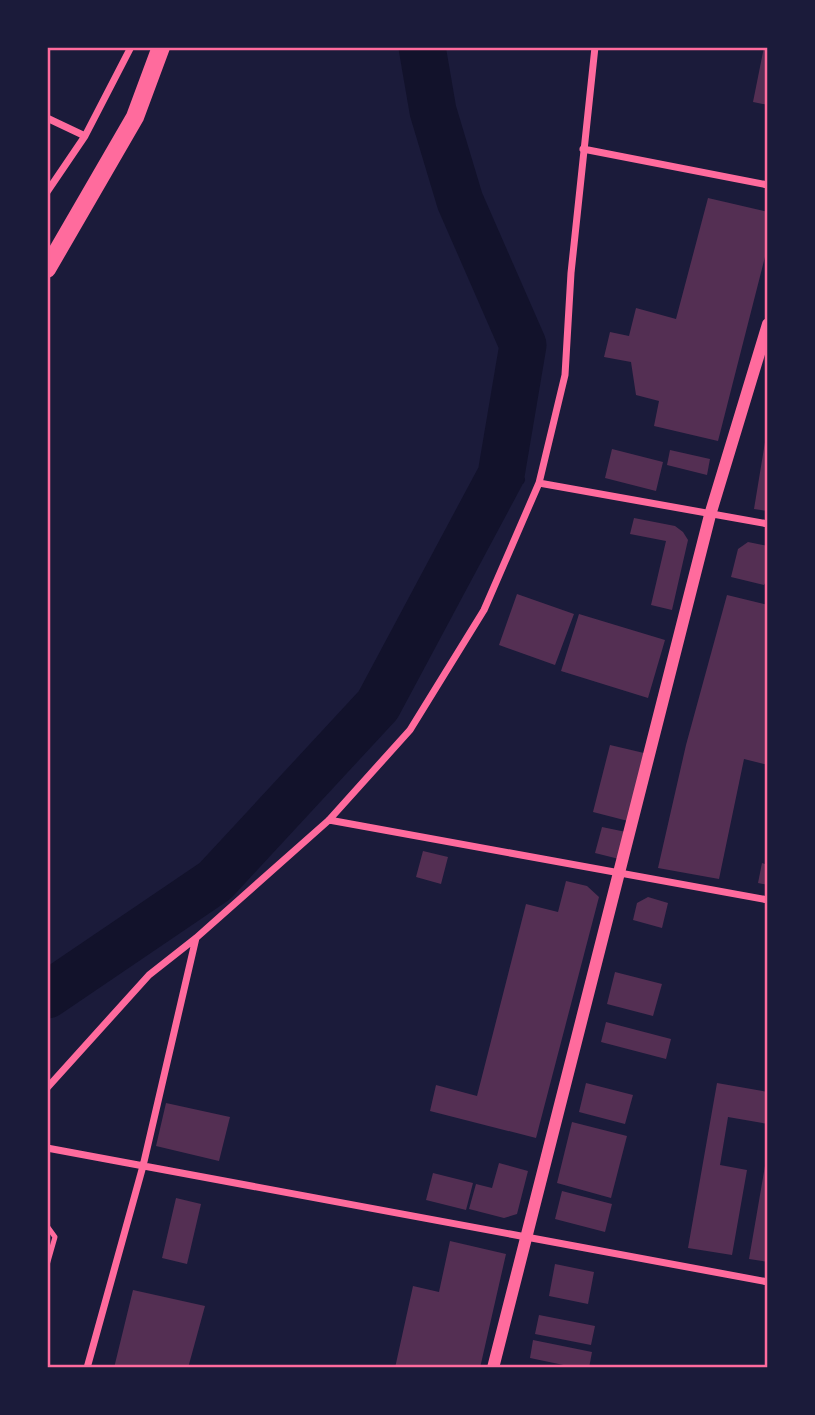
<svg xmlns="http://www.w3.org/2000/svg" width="815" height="1415" viewBox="0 0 815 1415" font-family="Cabin,sans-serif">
  <rect width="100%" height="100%" fill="#1b1b3a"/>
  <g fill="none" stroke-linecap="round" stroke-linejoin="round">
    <path stroke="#12122b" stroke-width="8" d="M 501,475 L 521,480"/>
    <path stroke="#12122b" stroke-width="47" d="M 47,995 L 215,881 L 378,705 L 501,475 L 523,345 L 460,201 L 433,111 L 422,47"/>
  </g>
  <path fill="#542f53" d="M 764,47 L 768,47 L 768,105 L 753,102 Z
    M 708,198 L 768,212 L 768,245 L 718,441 L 654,426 L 659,401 L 636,395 L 631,362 L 604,357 L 610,332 L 629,336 L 636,308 L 676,319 Z
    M 766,436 L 768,436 L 768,511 L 754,509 Z
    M 612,449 L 663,462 L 656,491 L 605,478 Z
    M 670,450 L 710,459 L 707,475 L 667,465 Z
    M 634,518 L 675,526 L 683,532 L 688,540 L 672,610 L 651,605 L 666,541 L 630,534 Z
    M 748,542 L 768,546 L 768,578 L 764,585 L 731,577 L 738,549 Z
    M 517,594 L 574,614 L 555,665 L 499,645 Z
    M 727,595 L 768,605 L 768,765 L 744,759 L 719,879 L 658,868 L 686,745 Z
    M 579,614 L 665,640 L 648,698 L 561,671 Z
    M 610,745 L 644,753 L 628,821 L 593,812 Z
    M 602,827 L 626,832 L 619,859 L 595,853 Z
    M 423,851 L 448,857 L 441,884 L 416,877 Z
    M 762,863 L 768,865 L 768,885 L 758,883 Z
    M 566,881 L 587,886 L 599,897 L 536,1138 L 430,1111 L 436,1085 L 477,1096 L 526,904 L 558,912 Z
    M 648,897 L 668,903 L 662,928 L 633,920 L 637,903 Z
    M 615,972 L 662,984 L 653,1016 L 607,1004 Z
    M 606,1022 L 671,1039 L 666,1059 L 601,1042 Z
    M 586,1083 L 633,1095 L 625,1124 L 579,1112 Z
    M 717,1083 L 768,1092 L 768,1124 L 728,1117 L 720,1165 L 747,1170 L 732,1255 L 688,1248 Z
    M 166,1103 L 230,1117 L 219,1161 L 156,1146 Z
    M 572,1122 L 627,1136 L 611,1198 L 557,1183 Z
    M 766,1160 L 768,1160 L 768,1262 L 749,1259 Z
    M 499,1163 L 528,1171 L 517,1214 L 504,1218 L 469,1209 L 476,1184 L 492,1188 Z
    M 433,1173 L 473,1183 L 466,1210 L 426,1200 Z
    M 562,1191 L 612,1204 L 605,1232 L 555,1219 Z
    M 176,1198 L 201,1204 L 187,1264 L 162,1258 Z
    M 450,1241 L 506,1254 L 480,1368 L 395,1368 L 413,1286 L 439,1292 Z
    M 555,1264 L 594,1272 L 588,1304 L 549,1296 Z
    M 133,1290 L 205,1306 L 188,1368 L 114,1368 Z
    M 539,1315 L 595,1326 L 591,1345 L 535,1334 Z
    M 533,1340 L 592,1352 L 589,1368 L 578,1368 L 530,1358 Z"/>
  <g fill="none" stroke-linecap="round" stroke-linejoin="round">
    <path stroke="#ff6b9d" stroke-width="5" d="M 47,1226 L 55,1237 L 47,1265"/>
    <path stroke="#ff6b9d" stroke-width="7" d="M 47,118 L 85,136
      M 583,149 L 768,185
      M 47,192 L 85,136 L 131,47
      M 539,483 L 768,524
      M 329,820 L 768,900
      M 47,1088 L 149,975 L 196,938 L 329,820 L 410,730 L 484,610 L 539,483 L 565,375 L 571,273 L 595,47
      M 47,1148 L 768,1282
      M 87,1368 L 143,1166 L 196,938"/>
    <path stroke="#ff6b9d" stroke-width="12" d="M 493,1368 L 710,515 L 768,324"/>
    <path stroke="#ff6b9d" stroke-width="18" d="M 47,269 L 135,117 L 161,47"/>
  </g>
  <rect width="815" height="1415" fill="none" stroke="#1b1b3a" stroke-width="98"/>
  <rect x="49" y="49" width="717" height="1317" fill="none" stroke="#ff6b9d" stroke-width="2.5"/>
</svg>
